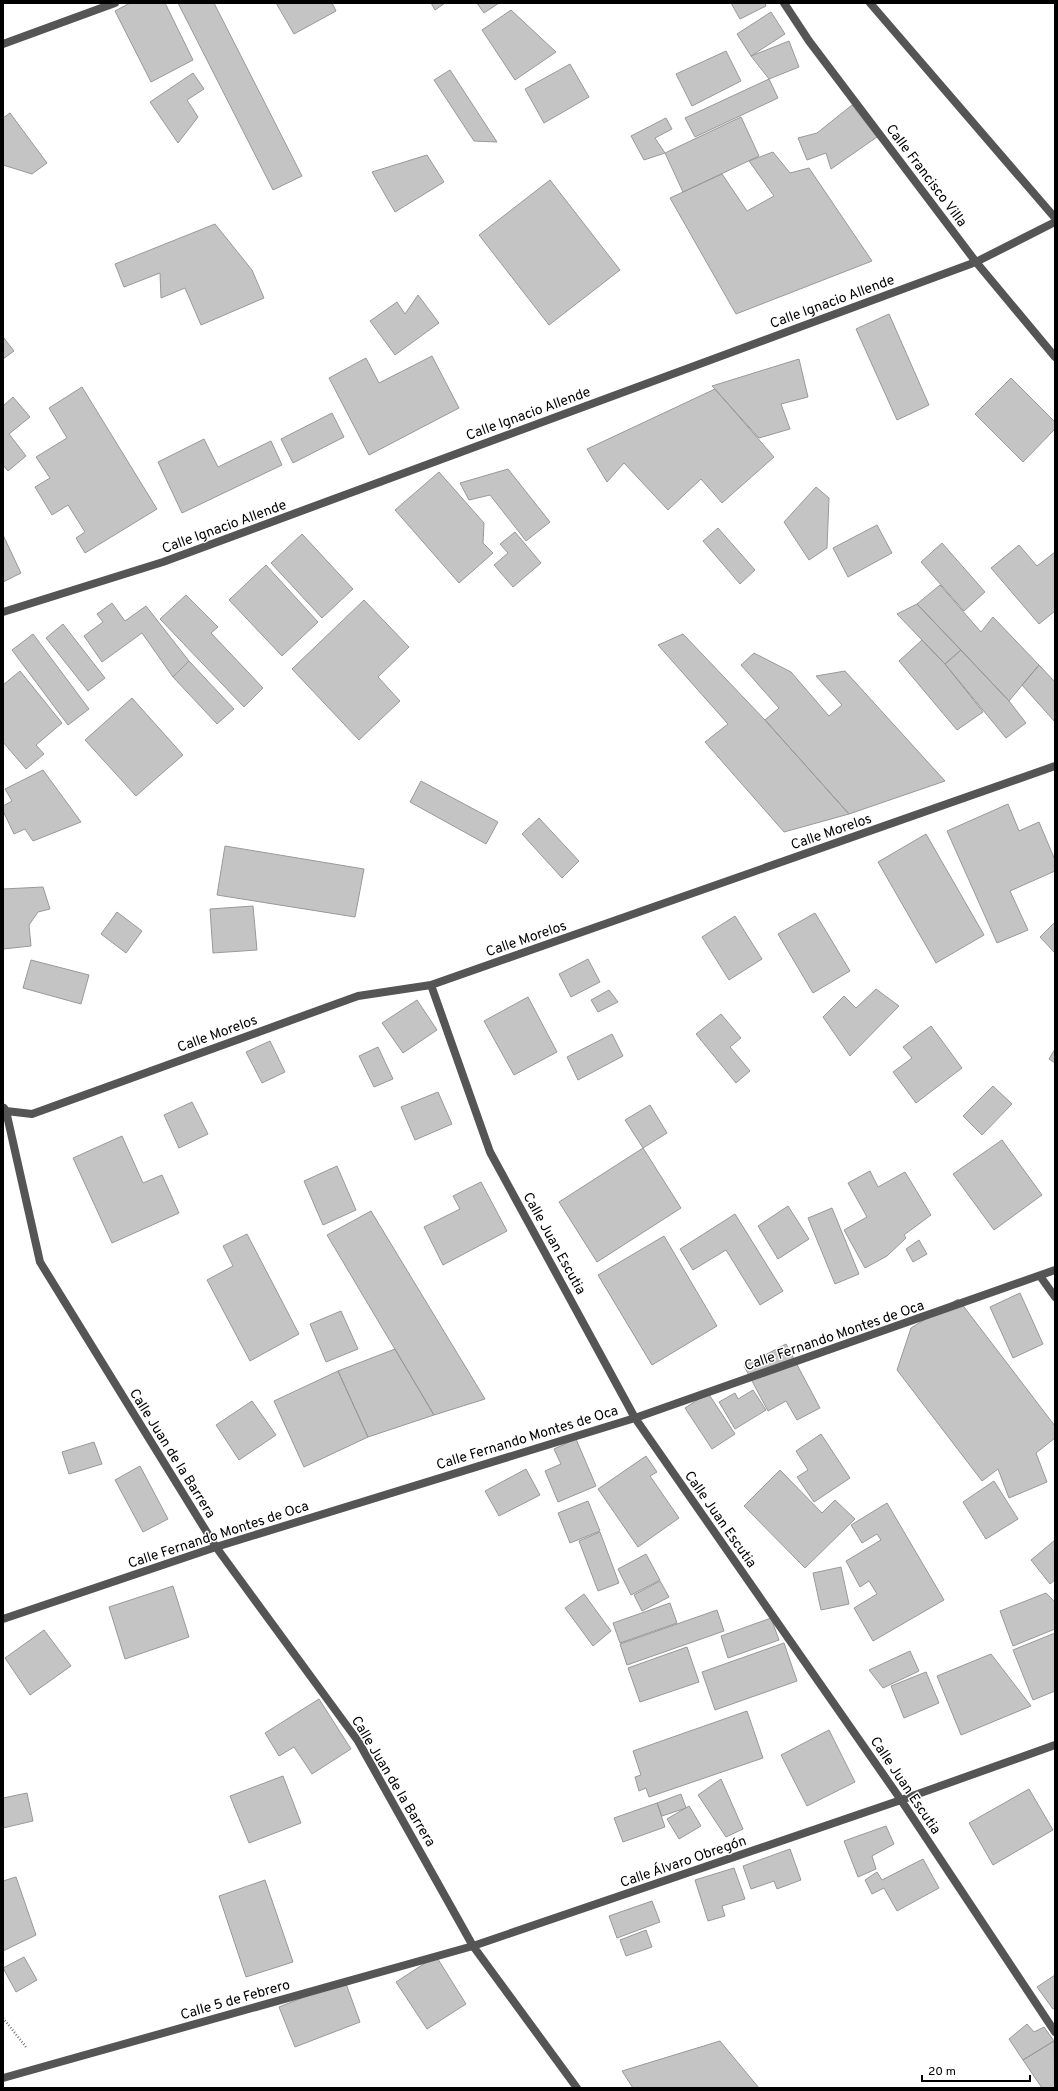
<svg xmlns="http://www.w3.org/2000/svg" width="1058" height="2091" viewBox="0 0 1058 2091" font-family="Overpass,sans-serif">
  <rect width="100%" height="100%" fill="#fff"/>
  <path fill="#c4c4c4" stroke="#999" d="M 130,3 L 165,3 L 193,60 L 151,82 L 115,11 Z
    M 178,3 L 214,3 L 302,176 L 273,190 Z
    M 276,3 L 332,3 L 336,11 L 294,34 Z
    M 431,3 L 445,3 L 435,10 Z
    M 477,3 L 499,3 L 484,13 Z
    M 731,3 L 765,3 L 766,6 L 740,19 Z
    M 511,10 L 556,52 L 515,80 L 482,30 Z
    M 771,12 L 785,34 L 751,56 L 737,34 Z
    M 789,41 L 799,67 L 769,79 L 751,56 Z
    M 726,51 L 741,81 L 692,106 L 676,74 Z
    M 570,64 L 589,97 L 544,123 L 525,89 Z
    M 450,70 L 497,142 L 474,141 L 434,80 Z
    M 193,73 L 204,89 L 187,100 L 198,117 L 178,143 L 150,102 Z
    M 769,79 L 778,98 L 695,137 L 685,118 Z
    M 852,105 L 877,137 L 831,169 L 826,153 L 807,160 L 798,138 L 817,133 Z
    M 10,113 L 47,163 L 32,174 L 3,165 L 3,118 Z
    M 741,117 L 759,156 L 683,192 L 665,153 Z
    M 666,118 L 672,129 L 655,138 L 665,153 L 644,160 L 631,136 Z
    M 773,152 L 790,173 L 809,168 L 872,261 L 736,314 L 670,198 L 722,174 L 747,211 L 774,196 L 749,161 Z
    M 427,155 L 444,182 L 395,212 L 372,172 Z
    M 550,180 L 620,270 L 549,325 L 479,235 Z
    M 215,224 L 252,270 L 264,298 L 201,325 L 185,288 L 161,298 L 160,273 L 124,287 L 115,264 Z
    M 418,295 L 439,323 L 395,355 L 370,321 L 397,302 L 405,314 Z
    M 889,314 L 929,405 L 897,420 L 856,329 Z
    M 3,337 L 14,351 L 3,359 Z
    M 432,356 L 459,408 L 369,455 L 329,378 L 366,358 L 379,383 Z
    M 799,359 L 808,397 L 781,404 L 790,429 L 759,438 L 712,386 Z
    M 1011,378 L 1055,422 L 1055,429 L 1023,462 L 975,414 Z
    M 82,387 L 157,509 L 85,553 L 76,538 L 85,532 L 68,505 L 52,515 L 35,487 L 50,478 L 36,457 L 67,438 L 49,408 Z
    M 715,389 L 774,457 L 722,503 L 701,479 L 668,510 L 624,463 L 607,482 L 587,449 Z
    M 13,397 L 30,417 L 9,434 L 26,456 L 8,471 L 3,465 L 3,406 Z
    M 332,413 L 344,437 L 293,463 L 281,439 Z
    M 204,439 L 218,467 L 271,441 L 282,465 L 182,513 L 158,462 Z
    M 508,469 L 550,522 L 526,541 L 490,495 L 469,500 L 460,483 Z
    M 439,472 L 484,523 L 483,543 L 493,553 L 459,583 L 395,510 Z
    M 816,487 L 829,498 L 827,548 L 809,560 L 784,522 Z
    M 877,525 L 892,553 L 848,577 L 833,548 Z
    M 718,528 L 755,570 L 740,584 L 703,541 Z
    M 515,532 L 541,563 L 513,587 L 494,565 L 508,553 L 500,544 Z
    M 302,534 L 353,589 L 322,618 L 271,563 Z
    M 3,535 L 21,573 L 3,582 Z
    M 942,543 L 985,592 L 964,611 L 921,562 Z
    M 1019,545 L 1037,566 L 1055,552 L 1055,611 L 1039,624 L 991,568 Z
    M 266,565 L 318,622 L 282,656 L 229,600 Z
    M 940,585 L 981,632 L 993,617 L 1039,665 L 1009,701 L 917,604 Z
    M 186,595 L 218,627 L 211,633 L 263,688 L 244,707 L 160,619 Z
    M 364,600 L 409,647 L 378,677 L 400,701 L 359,740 L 292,669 Z
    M 112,603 L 125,621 L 146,606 L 189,661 L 173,677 L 142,633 L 102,662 L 84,636 L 103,622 L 97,614 Z
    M 917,604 L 961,650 L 945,664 L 897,614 Z
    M 63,624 L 105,678 L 88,691 L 46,638 Z
    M 33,634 L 89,709 L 68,725 L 12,650 Z
    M 683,634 L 765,720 L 849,814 L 784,832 L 705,742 L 728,724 L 658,645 Z
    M 922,640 L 945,664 L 983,712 L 957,730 L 899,661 Z
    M 961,650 L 1009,701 L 1026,723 L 1006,738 L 945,664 Z
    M 754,653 L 791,672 L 829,716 L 842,705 L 816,676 L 845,671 L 945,781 L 849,814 L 765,720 L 779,708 L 741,665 Z
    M 189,661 L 234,709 L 217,724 L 173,677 Z
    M 1039,665 L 1055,682 L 1055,722 L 1022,685 Z
    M 20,671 L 62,723 L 36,745 L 44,754 L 26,769 L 3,742 L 3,685 Z
    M 132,698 L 183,755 L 136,796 L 85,740 Z
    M 43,770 L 81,822 L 33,841 L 25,829 L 14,834 L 3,811 L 3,806 L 12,801 L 5,789 Z
    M 421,781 L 498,822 L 486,844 L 410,802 Z
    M 1008,804 L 1019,831 L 1039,822 L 1055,860 L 1055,871 L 1010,891 L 1028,930 L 997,943 L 947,831 Z
    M 539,818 L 579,861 L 562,878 L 522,834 Z
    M 926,834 L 984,935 L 936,963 L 878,862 Z
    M 225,846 L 364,869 L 355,917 L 217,895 Z
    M 43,887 L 50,909 L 38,912 L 29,925 L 31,946 L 3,949 L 3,889 Z
    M 253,906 L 257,950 L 213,953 L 210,909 Z
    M 117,912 L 142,931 L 126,953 L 101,934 Z
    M 815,913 L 850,971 L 813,993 L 778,934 Z
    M 735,916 L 762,959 L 729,980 L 702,937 Z
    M 1055,922 L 1055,953 L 1040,937 Z
    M 588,959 L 600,982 L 571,997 L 559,974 Z
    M 31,960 L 89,975 L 81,1004 L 23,988 Z
    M 876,989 L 899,1006 L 850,1056 L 823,1017 L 844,996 L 856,1008 Z
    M 609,990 L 618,1002 L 598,1012 L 591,1000 Z
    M 528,997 L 557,1052 L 514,1075 L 484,1021 Z
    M 417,1000 L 437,1030 L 403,1053 L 382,1023 Z
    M 721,1014 L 741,1038 L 730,1047 L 750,1071 L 736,1083 L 696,1034 Z
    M 931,1026 L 962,1068 L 916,1103 L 893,1072 L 912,1058 L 903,1047 Z
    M 612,1034 L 623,1056 L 578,1080 L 567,1057 Z
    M 270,1041 L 285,1072 L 262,1083 L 246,1052 Z
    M 378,1047 L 393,1079 L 374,1087 L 359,1056 Z
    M 1055,1049 L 1055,1063 L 1049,1059 Z
    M 993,1086 L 1012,1104 L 982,1135 L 963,1116 Z
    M 438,1092 L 452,1124 L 415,1140 L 401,1107 Z
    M 192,1102 L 208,1134 L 179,1148 L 164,1115 Z
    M 650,1105 L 667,1133 L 643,1148 L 625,1120 Z
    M 122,1136 L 143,1183 L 162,1175 L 179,1213 L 112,1243 L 73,1158 Z
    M 1002,1140 L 1042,1195 L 994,1230 L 953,1174 Z
    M 643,1148 L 681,1208 L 597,1262 L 559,1202 Z
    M 337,1166 L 356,1210 L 323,1225 L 304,1181 Z
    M 870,1171 L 878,1187 L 905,1172 L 931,1215 L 904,1235 L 906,1238 L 887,1256 L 865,1268 L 844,1230 L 867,1217 L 848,1183 Z
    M 481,1182 L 507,1231 L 443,1265 L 424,1227 L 460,1209 L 453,1196 Z
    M 788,1206 L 809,1239 L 778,1259 L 758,1226 Z
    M 832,1208 L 859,1274 L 835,1284 L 808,1218 Z
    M 371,1211 L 485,1399 L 434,1415 L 327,1235 Z
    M 735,1214 L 783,1291 L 760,1305 L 726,1250 L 693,1270 L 680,1249 Z
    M 247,1234 L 299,1334 L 250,1361 L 207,1280 L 233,1266 L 223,1246 Z
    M 664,1236 L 717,1326 L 652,1365 L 598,1275 Z
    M 919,1240 L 927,1254 L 913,1262 L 906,1249 Z
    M 1020,1293 L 1043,1344 L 1013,1358 L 990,1307 Z
    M 958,1299 L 1055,1426 L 1055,1438 L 1036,1453 L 1047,1482 L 1009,1498 L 998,1469 L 982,1481 L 897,1370 L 911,1328 Z
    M 341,1311 L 358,1349 L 326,1362 L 310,1324 Z
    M 786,1344 L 820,1408 L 797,1420 L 786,1401 L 768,1411 L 744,1366 Z
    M 395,1349 L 434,1415 L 368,1437 L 338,1371 Z
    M 338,1371 L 368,1437 L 304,1467 L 274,1401 Z
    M 753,1390 L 766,1410 L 735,1429 L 719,1402 L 735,1393 L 738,1399 Z
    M 708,1393 L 735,1434 L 712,1449 L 685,1408 Z
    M 252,1401 L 276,1435 L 239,1460 L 216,1425 Z
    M 821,1434 L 850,1478 L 814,1502 L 797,1477 L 808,1470 L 796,1451 Z
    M 576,1439 L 596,1486 L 558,1502 L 545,1471 L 561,1464 L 554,1449 Z
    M 94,1442 L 102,1464 L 69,1474 L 62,1452 Z
    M 646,1456 L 657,1472 L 650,1476 L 679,1518 L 638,1547 L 598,1489 Z
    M 140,1466 L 168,1519 L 143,1532 L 115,1480 Z
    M 526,1469 L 540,1495 L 499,1516 L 485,1491 Z
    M 780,1470 L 822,1513 L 835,1500 L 855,1519 L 805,1568 L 744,1506 Z
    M 994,1481 L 1018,1519 L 986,1539 L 963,1502 Z
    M 588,1501 L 600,1531 L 570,1543 L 558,1513 Z
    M 887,1503 L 944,1600 L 873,1641 L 854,1608 L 877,1594 L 869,1581 L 860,1587 L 846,1561 L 881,1540 L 877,1534 L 862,1543 L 851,1525 Z
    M 600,1532 L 619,1583 L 598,1591 L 579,1541 Z
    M 1055,1540 L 1055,1580 L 1050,1584 L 1031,1560 Z
    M 646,1554 L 660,1580 L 631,1595 L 618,1569 Z
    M 841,1567 L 849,1604 L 821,1610 L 813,1573 Z
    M 660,1581 L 669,1597 L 642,1611 L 634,1595 Z
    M 173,1586 L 189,1637 L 125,1659 L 109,1607 Z
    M 1046,1593 L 1055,1602 L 1055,1629 L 1013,1646 L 1000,1611 Z
    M 584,1594 L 611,1631 L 593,1646 L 565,1608 Z
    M 670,1603 L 677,1623 L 620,1643 L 613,1623 Z
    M 717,1610 L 724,1631 L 627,1665 L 620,1644 Z
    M 771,1618 L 779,1640 L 728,1658 L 721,1636 Z
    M 44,1630 L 71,1666 L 30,1695 L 5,1658 Z
    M 1055,1633 L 1055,1691 L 1033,1700 L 1013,1650 Z
    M 784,1643 L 797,1681 L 715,1710 L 702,1672 Z
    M 687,1647 L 699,1682 L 640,1702 L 628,1668 Z
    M 910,1651 L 919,1671 L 883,1688 L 869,1670 Z
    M 991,1654 L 1031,1706 L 961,1735 L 937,1676 Z
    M 926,1672 L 939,1703 L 904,1718 L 891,1686 Z
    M 319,1699 L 351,1749 L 312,1774 L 294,1747 L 279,1756 L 265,1733 Z
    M 747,1711 L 763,1758 L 649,1797 L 646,1788 L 639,1791 L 635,1777 L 641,1775 L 633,1751 Z
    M 829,1730 L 855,1782 L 807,1806 L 781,1755 Z
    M 283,1776 L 301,1823 L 249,1843 L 230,1796 Z
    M 721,1779 L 743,1829 L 726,1837 L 698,1795 Z
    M 1029,1789 L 1053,1830 L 993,1865 L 969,1823 Z
    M 27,1793 L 33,1821 L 3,1828 L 3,1798 Z
    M 681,1794 L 686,1808 L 662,1816 L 657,1803 Z
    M 657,1803 L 665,1827 L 623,1842 L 614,1818 Z
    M 689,1806 L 701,1826 L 679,1839 L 667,1819 Z
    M 886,1826 L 894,1844 L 872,1856 L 876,1869 L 858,1877 L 844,1841 Z
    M 790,1849 L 801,1880 L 777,1889 L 774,1881 L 751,1889 L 743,1866 Z
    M 923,1859 L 939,1888 L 897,1911 L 884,1888 L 872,1894 L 865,1880 L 877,1872 L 882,1880 Z
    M 734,1868 L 745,1899 L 722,1906 L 725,1916 L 708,1921 L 695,1880 Z
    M 16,1877 L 36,1935 L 3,1951 L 3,1881 Z
    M 265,1880 L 293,1962 L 246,1977 L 219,1896 Z
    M 652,1901 L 660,1922 L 617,1938 L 609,1916 Z
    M 646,1930 L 652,1947 L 626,1956 L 620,1940 Z
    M 436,1956 L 466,2004 L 427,2029 L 396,1982 Z
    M 24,1957 L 37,1980 L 16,1992 L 3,1968 Z
    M 1055,1975 L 1055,2008 L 1053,2009 L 1037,1987 Z
    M 345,1981 L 360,2022 L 295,2047 L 279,2007 Z
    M 1027,2024 L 1034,2032 L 1044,2027 L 1054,2041 L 1023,2060 L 1009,2039 Z
    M 720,2041 L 759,2088 L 633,2088 L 622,2071 Z
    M 1054,2041 L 1055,2088 L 1042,2088 L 1023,2060 Z"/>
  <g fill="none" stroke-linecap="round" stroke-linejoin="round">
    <path stroke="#777" stroke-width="2.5" stroke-dasharray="1 2" stroke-linecap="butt" d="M 3,2018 L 26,2047"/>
    <path stroke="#555" stroke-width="8" d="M 784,3 L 809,41 L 976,262 L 1055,357
      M 870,3 L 1055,218
      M 3,44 L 115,3
      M 3,612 L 163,562 L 976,262 L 1055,222
      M 431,985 L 490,1152 L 635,1418 L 901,1800 L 1055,2032
      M 4,1108 L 6,1111 L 32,1114 L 358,996 L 431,985 L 1055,766
      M 6,1111 L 40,1262 L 216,1547 L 358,1741 L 473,1946 L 577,2088
      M 1040,1276 L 1055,1297
      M 3,1619 L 216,1547 L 635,1418 L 1055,1270
      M 3,2078 L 473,1946 L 901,1800 L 1055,1745"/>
  </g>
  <g text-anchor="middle" stroke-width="3" stroke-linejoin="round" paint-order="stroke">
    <g font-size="14" fill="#000" stroke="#fff">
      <text transform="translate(927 175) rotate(53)" y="5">Calle Francisco Villa</text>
      <text transform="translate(832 301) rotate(-20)" y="5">Calle Ignacio Allende</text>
      <text transform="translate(528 413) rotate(-20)" y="5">Calle Ignacio Allende</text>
      <text transform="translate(224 526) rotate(-20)" y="5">Calle Ignacio Allende</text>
      <text transform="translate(831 831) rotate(-19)" y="5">Calle Morelos</text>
      <text transform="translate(526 938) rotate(-19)" y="5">Calle Morelos</text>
      <text transform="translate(217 1033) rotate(-20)" y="5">Calle Morelos</text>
      <text transform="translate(555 1243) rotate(61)" y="5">Calle Juan Escutia</text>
      <text transform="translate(834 1335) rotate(-19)" y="5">Calle Fernando Montes de Oca</text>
      <text transform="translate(527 1437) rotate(-17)" y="5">Calle Fernando Montes de Oca</text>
      <text transform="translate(173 1453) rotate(58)" y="5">Calle Juan de la Barrera</text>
      <text transform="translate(721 1519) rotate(55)" y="5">Calle Juan Escutia</text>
      <text transform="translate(218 1534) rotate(-18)" y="5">Calle Fernando Montes de Oca</text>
      <text transform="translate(394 1781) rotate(59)" y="5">Calle Juan de la Barrera</text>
      <text transform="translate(906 1785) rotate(56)" y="5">Calle Juan Escutia</text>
      <text transform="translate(683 1861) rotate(-19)" y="5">Calle Álvaro Obregón</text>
      <text transform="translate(235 1999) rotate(-16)" y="5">Calle 5 de Febrero</text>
    </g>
  </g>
  <rect width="1058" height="2091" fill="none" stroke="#000000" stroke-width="8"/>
  <path d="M922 2075v6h108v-6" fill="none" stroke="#000000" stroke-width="2"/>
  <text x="928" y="2075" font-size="12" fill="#000000" stroke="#ffffff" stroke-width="3" paint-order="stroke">20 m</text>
</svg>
